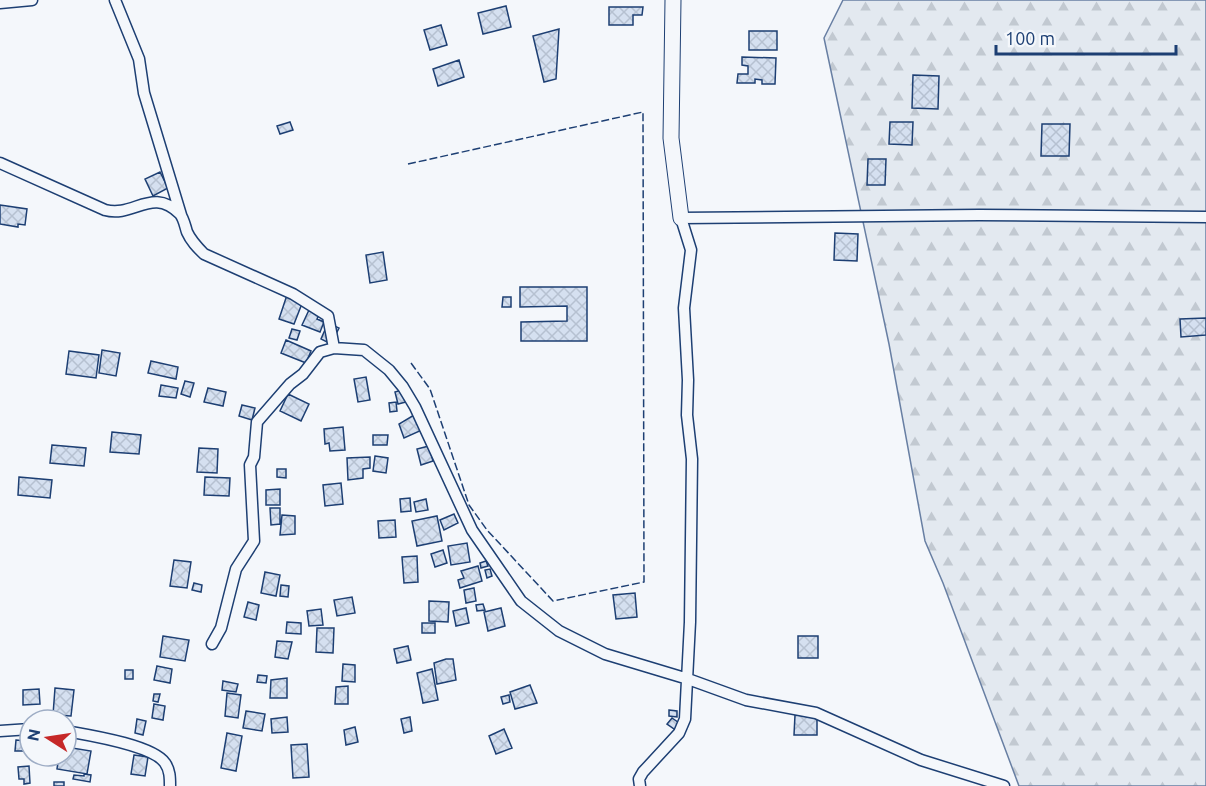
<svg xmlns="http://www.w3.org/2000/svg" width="1206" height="786" viewBox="0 0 1206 786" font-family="Ubuntu,sans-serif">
  <defs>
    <pattern id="forest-firs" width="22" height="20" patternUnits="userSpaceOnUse" patternTransform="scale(1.5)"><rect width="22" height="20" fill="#e3e9f0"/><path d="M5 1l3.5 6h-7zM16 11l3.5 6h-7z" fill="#c2c9d1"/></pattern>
    <pattern id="building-cross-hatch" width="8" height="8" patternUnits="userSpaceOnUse" patternTransform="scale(1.5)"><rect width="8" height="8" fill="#d5e0f0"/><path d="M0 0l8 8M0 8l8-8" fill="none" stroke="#b6c1d1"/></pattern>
  </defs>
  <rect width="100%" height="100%" fill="#f4f7fb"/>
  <path fill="url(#forest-firs)" stroke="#687fa3" stroke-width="1.5" d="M 843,0 L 1206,0 L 1206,786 L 1019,786 L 943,583 L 925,541 L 889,344 L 824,38 Z"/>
  <path fill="url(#building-cross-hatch)" stroke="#1d3f73" stroke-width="1.5" d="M 506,6 L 511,27 L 483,34 L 478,13 Z
    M 609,7 L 643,7 L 642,15 L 633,15 L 633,25 L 609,25 Z
    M 441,25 L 447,45 L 430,50 L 424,30 Z
    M 559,29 L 556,79 L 544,82 L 533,36 Z
    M 749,31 L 777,31 L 777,50 L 749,50 Z
    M 742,57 L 776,58 L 775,84 L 762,84 L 762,80 L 755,79 L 755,83 L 737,83 L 738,74 L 748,74 L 748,66 L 742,65 Z
    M 459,60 L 464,77 L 438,86 L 433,69 Z
    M 913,75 L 939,76 L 938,109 L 912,108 Z
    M 290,122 L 293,130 L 280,134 L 277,126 Z
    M 890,122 L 913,122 L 912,145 L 889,144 Z
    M 1042,124 L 1070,124 L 1069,156 L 1041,156 Z
    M 868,159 L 886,159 L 885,185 L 867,185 Z
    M 160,172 L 168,188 L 153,196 L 145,179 Z
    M 0,205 L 27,209 L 25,225 L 18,224 L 18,227 L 0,224 Z
    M 835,233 L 858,234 L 857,261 L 834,260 Z
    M 383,252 L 387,280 L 370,283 L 366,255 Z
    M 520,287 L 587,287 L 587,341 L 521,341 L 521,322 L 567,321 L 567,306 L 520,307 Z
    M 287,295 L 303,301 L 294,324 L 279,319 Z
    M 503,297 L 511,297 L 511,307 L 502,307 Z
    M 309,310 L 319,315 L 317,319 L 324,322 L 320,332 L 302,325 Z
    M 1206,318 L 1206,335 L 1181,337 L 1180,319 Z
    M 328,323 L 339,328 L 331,344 L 321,339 Z
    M 292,329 L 300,331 L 297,340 L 289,338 Z
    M 286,340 L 311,351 L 306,363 L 281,353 Z
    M 102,350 L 120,353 L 116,376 L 99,373 Z
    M 69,351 L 99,355 L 96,378 L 66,374 Z
    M 151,361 L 178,367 L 176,379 L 148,373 Z
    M 366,377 L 370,400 L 358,402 L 354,379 Z
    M 185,381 L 194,383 L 190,397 L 181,394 Z
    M 161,385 L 178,388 L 176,398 L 159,396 Z
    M 208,388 L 226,392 L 223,406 L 204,402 Z
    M 402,390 L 406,402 L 398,404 L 395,392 Z
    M 288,394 L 309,404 L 301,421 L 280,411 Z
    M 396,402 L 397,411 L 390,412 L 389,403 Z
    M 242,405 L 255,408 L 252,420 L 239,416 Z
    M 414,415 L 422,430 L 404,438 L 399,424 Z
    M 343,427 L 345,450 L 330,451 L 329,443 L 325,444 L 324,429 Z
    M 112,432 L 141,435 L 139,454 L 110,452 Z
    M 373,435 L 388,435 L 387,445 L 373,445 Z
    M 52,445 L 86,448 L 84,466 L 50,463 Z
    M 429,446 L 433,461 L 421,465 L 417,449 Z
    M 199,448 L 218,449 L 217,473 L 197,472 Z
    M 375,456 L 388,458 L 386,473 L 373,471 Z
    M 370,457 L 370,468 L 363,469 L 363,478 L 348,480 L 347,458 Z
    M 277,469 L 286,469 L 286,478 L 277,477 Z
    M 19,477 L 52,480 L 50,498 L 18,495 Z
    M 205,477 L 230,478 L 229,496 L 204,495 Z
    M 341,483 L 343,504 L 325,506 L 323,485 Z
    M 280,489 L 280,505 L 266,505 L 266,490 Z
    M 410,498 L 411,511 L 401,512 L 400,499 Z
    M 426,499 L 428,510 L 416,512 L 414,502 Z
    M 270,508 L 280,508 L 280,524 L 271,525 Z
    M 454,514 L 458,523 L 444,530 L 440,520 Z
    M 282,515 L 295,516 L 295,534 L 280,535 Z
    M 437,516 L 442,541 L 417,546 L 412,521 Z
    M 395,520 L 396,537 L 379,538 L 378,521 Z
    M 467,543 L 470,562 L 451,565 L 448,546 Z
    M 443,550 L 447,563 L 435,567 L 431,554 Z
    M 417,556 L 418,582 L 404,583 L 402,557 Z
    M 174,560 L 191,562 L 187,588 L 170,586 Z
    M 486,561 L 488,566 L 481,568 L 480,563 Z
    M 478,566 L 482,581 L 460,588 L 458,580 L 464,578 L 461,571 Z
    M 490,569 L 492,576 L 487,578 L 485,570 Z
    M 265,572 L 280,575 L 276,596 L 261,593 Z
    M 194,583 L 202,585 L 201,592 L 192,590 Z
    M 281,585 L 289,586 L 288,597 L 280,596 Z
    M 474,588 L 476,601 L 466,603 L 464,590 Z
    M 635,593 L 637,617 L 616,619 L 613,595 Z
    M 352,597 L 355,613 L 337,616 L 334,600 Z
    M 429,601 L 449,602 L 448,622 L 429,621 Z
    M 248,602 L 259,605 L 256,620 L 244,617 Z
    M 483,604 L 485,610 L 477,611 L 476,605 Z
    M 466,608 L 469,623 L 456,626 L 453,611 Z
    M 501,608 L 505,626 L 488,631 L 484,612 Z
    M 321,609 L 323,625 L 309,626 L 307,611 Z
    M 287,622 L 301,623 L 301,634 L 286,633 Z
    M 422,623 L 435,623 L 435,633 L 422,633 Z
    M 317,628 L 334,628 L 333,653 L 316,652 Z
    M 163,636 L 189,640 L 185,661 L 160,657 Z
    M 798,636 L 818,636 L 818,658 L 798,658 Z
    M 277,641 L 292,642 L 288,659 L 275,657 Z
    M 408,646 L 411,660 L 397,663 L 394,649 Z
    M 446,659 L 453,659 L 456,680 L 437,684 L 434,663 Z
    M 343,664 L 355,665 L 355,682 L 342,681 Z
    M 157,666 L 172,669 L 170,683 L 154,680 Z
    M 432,669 L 438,700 L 423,703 L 417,673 Z
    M 125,670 L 133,670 L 133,679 L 125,679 Z
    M 258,675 L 267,676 L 266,683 L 257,682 Z
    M 287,678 L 287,698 L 270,698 L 271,680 Z
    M 223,681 L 238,684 L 236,692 L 222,690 Z
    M 530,685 L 537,703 L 515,709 L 510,692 Z
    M 348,686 L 348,704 L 335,704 L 336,687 Z
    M 55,688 L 74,690 L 71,716 L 53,715 Z
    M 39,689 L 40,704 L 23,705 L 23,690 Z
    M 227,693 L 241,695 L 238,718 L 225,716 Z
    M 154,694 L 160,694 L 158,702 L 153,701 Z
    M 509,695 L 510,702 L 503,704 L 501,697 Z
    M 154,704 L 165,706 L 163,720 L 152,718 Z
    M 669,710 L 677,711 L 677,717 L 669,716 Z
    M 246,711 L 265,714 L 262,731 L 243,728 Z
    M 795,715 L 817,715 L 817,735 L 794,735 Z
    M 287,717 L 288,732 L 272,733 L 271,719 Z
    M 410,717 L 412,731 L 404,733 L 401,719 Z
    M 672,718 L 682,725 L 677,731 L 667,724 Z
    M 137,719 L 146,721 L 143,735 L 135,733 Z
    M 355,727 L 358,742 L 346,745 L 344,730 Z
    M 504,729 L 512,748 L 496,754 L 489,736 Z
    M 227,733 L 242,736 L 236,771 L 221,768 Z
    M 16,740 L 25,741 L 25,751 L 15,751 Z
    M 307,744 L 309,777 L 293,778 L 291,745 Z
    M 66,747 L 91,751 L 87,774 L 57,769 L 58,762 L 54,762 L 55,756 L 66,756 Z
    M 134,755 L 148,757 L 145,776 L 131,774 Z
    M 29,766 L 30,783 L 24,784 L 24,779 L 19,779 L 18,767 Z
    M 84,774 L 91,775 L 90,782 L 73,779 L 74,775 L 84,776 Z
    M 54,782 L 64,782 L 64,786 L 54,786 Z"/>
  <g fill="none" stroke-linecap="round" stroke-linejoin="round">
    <defs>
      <path id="street" d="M 115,0 L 139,59 L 144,93 L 181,215
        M 0,3 L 32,0
        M 0,163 L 105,210 C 134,218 152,186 180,214 C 184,219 185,226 187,232 C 191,241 197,247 204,254 L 293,294 L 328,316 L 334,348 L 364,350 L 389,370 L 403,387 L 415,407 L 472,530 L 521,601 L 559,631 L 605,654 L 688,679 L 746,700 L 816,713 L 921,760 L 1004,786
        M 212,644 L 221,628 L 236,569 L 254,541 L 250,465 L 254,457 L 257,422 L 290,384 L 303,374 L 320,352 L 334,348
        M 0,731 L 30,729
        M 66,731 C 88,735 153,745 165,763 C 170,770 170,778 170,786
        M 640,786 L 639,779 L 643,772 L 679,733 L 685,719 L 690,622 L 692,459 L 687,415 L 688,380 L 684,308 L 691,250 L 681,218 L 979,215 L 1206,217"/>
      <path id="secondary" d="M 673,0 L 671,138 L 681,218"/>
    </defs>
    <use href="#street" stroke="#1d3f73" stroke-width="13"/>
    <use href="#secondary" stroke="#1d3f73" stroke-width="17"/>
    <use href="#street" stroke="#f4f7fb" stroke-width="10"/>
    <use href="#secondary" stroke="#f4f7fb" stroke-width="15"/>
    <path stroke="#1d3f73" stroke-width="1.5" stroke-dasharray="8 3" stroke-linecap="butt" d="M 408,164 L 643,112 L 644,582 L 553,601 L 487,530 L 469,505 L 430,389 L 411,363"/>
  </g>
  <g transform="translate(48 738) rotate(282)"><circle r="28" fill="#f4f7fb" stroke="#9eadc5" stroke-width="1.5"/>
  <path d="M0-4.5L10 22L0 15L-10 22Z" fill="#c62828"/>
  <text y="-9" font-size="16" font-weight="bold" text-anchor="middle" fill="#1d3f73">N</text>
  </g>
  <path d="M996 45v9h180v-9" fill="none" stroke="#1d3f73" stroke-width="3"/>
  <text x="1005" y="45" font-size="18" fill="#1d3f73" stroke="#f4f7fb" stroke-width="4.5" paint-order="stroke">100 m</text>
</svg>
